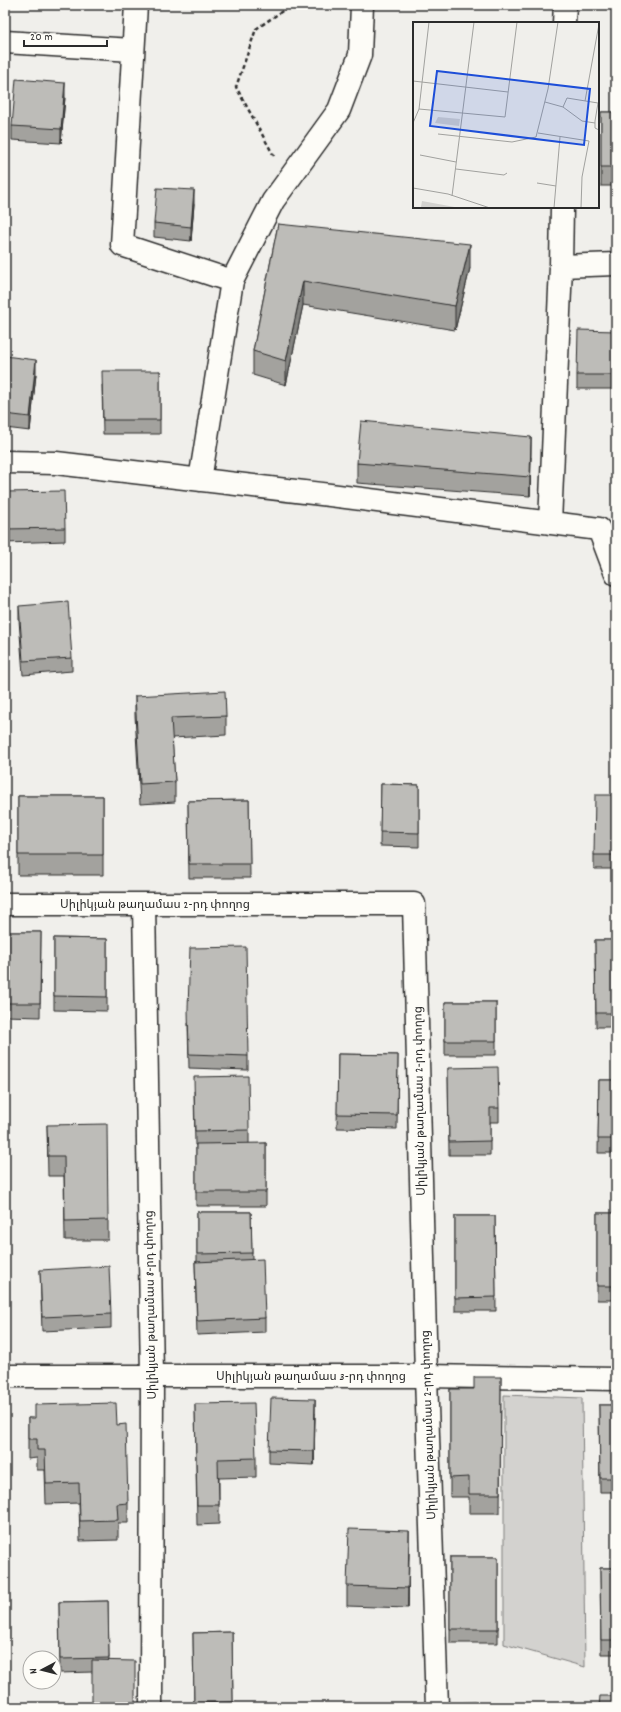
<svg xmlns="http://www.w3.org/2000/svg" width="621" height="1712" viewBox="0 0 621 1712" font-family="Dekko,'Noto Sans Armenian',sans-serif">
  <rect width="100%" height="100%" fill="#f0efeb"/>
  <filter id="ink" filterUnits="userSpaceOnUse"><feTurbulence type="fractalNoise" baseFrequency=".025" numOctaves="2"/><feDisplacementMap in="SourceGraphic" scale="8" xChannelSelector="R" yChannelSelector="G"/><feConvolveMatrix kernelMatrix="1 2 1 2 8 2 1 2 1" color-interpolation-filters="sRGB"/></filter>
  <g filter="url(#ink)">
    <path fill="#d3d2cf" stroke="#7f7e7d" d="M 504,1395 L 582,1398 L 585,1667 L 504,1644 Z"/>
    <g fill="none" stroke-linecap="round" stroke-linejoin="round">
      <defs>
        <path id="minor" d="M 136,5 L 122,245 L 232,281 L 200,480
          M 564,23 L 565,5
          M 5,42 L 132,50
          M 561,266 L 616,264
          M 232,281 L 273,201 L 339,110 L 360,55 L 362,5
          M 5,462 L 56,463 L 330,495 L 599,529 L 616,574
          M 550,523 L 561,266 L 562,207
          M 5,904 L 414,904 L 426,1376 L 437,1707
          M 144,904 L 152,1376 L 151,1707
          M 5,1376 L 426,1376 L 616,1379"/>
      </defs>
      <use href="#minor" stroke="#2b2b2b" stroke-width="25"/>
      <path stroke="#2b2b2b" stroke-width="2.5" stroke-dasharray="4 3" stroke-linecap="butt" d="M 274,156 L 236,87 L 256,29 L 291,5"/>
      <use href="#minor" stroke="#fdfcf7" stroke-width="22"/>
    </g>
    <path fill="#a3a29e" stroke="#2b2b2b" d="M 65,97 L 61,143 L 12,140 L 12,126 Z
      M 601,112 L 616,112 L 616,186 L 601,186 Z
      M 194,204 L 191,241 L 154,237 L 154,223 Z
      M 278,224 L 470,268 L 455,330 L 303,305 L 286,385 L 253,375 L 253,351 Z
      M 616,331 L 616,389 L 577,389 L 577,375 Z
      M 5,356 L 36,374 L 30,431 L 5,428 Z
      M 160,371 L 160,434 L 103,434 L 102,385 Z
      M 531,457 L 530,496 L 357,483 L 357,463 Z
      M 5,492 L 65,528 L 65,541 L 5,543 Z
      M 19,606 L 72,658 L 72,671 L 23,675 L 19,620 Z
      M 135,696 L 226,716 L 226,735 L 172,738 L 175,782 L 175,802 L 140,804 L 135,715 Z
      M 381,784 L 419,785 L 419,847 L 380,846 Z
      M 616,795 L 616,869 L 594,869 L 594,855 Z
      M 18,796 L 103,796 L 103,875 L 18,875 Z
      M 249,800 L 250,878 L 189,878 L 188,801 Z
      M 5,932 L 41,932 L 40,1017 L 5,1016 Z
      M 54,938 L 107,939 L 107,1011 L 54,1010 Z
      M 595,940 L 616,940 L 616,1027 L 596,1027 Z
      M 445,1002 L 496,1002 L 496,1055 L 445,1055 Z
      M 188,1023 L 248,1056 L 248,1070 L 189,1068 Z
      M 338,1054 L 398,1055 L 397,1129 L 337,1128 Z
      M 448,1068 L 499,1108 L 499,1122 L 490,1122 L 490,1155 L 449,1155 Z
      M 599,1080 L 616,1080 L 616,1153 L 598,1153 Z
      M 194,1091 L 249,1130 L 249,1144 L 266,1143 L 266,1206 L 196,1206 L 196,1145 L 195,1145 Z
      M 47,1125 L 108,1220 L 108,1240 L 65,1240 L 64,1176 L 48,1176 Z
      M 197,1212 L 251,1212 L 252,1259 L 265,1318 L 265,1332 L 197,1335 L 195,1262 L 197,1261 Z
      M 597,1213 L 616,1213 L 616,1300 L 597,1300 Z
      M 455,1216 L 495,1216 L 496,1311 L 455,1311 Z
      M 40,1270 L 111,1314 L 111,1328 L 42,1331 Z
      M 501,1377 L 500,1513 L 469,1513 L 469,1497 L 450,1497 L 450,1389 L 474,1389 Z
      M 195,1404 L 256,1458 L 256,1477 L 219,1478 L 219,1524 L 197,1525 Z
      M 599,1405 L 616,1405 L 616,1492 L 600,1492 Z
      M 315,1413 L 314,1465 L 269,1463 L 269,1450 Z
      M 28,1418 L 117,1425 L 128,1503 L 128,1523 L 118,1523 L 118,1540 L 80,1541 L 79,1503 L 46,1504 L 45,1470 L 37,1470 L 37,1458 L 28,1459 Z
      M 409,1550 L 408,1608 L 347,1606 L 347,1586 Z
      M 450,1557 L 498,1557 L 498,1643 L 450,1643 Z
      M 600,1568 L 616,1568 L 616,1654 L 601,1654 Z
      M 108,1601 L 109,1660 L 92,1672 L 60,1673 L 59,1602 Z
      M 232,1632 L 233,1707 L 194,1707 L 193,1633 Z"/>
    <path fill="#848481" stroke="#2b2b2b" d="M 65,83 L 65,97 L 61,143 L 61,129 Z
      M 194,190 L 194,204 L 191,241 L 191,227 Z
      M 470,244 L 470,268 L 455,330 L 455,306 Z
      M 303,281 L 303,305 L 286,385 L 286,361 Z
      M 36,360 L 36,374 L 30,431 L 30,417 Z
      M 531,437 L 531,457 L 530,496 L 530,477 Z
      M 315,1399 L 315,1413 L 314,1465 L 314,1451 Z
      M 409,1531 L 409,1550 L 408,1608 L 408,1588 Z"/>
    <path fill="#bdbcb8" stroke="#2b2b2b" d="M 16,79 L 65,83 L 61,129 L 12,126 Z
      M 601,112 L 616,112 L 616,167 L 601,167 Z
      M 157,188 L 194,190 L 191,227 L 154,223 Z
      M 278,224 L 470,244 L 455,306 L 303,281 L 286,361 L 253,351 Z
      M 578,330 L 616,331 L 616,375 L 577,375 Z
      M 5,356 L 36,360 L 30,417 L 5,414 Z
      M 102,371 L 160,371 L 160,420 L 103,420 Z
      M 361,421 L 531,437 L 530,477 L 357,463 Z
      M 64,491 L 65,528 L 5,529 L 5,492 Z
      M 68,602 L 72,658 L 23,661 L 19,606 Z
      M 225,691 L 226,716 L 171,718 L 175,782 L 140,784 L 135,696 Z
      M 381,784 L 419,785 L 419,833 L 380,832 Z
      M 595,795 L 616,795 L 616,855 L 594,855 Z
      M 18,796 L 103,796 L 103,855 L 18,855 Z
      M 249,800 L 250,864 L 189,864 L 188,801 Z
      M 5,932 L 41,932 L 40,1003 L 5,1003 Z
      M 54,938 L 107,939 L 107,997 L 54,996 Z
      M 595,940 L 616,940 L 616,1013 L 596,1013 Z
      M 246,947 L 248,1056 L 189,1054 L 188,1009 L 190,948 Z
      M 445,1002 L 496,1002 L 496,1041 L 445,1041 Z
      M 338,1054 L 398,1055 L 397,1115 L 337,1114 Z
      M 498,1067 L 499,1108 L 490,1108 L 490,1141 L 449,1142 L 448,1068 Z
      M 248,1076 L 249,1130 L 195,1131 L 194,1077 Z
      M 599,1080 L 616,1080 L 616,1139 L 598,1139 Z
      M 107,1124 L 108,1220 L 65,1221 L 64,1156 L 48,1156 L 47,1125 Z
      M 266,1143 L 266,1192 L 196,1192 L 196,1144 Z
      M 197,1212 L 251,1212 L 252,1253 L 197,1254 Z
      M 597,1213 L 616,1213 L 616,1286 L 597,1286 Z
      M 455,1216 L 495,1216 L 496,1297 L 455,1298 Z
      M 263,1259 L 265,1318 L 197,1321 L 195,1262 Z
      M 109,1266 L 111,1314 L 42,1317 L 40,1270 Z
      M 474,1377 L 501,1377 L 500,1494 L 469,1494 L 469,1477 L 450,1478 L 450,1389 L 474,1389 Z
      M 271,1398 L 315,1399 L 314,1451 L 269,1450 Z
      M 116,1403 L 117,1425 L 126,1424 L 128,1503 L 117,1504 L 118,1520 L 80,1521 L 79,1483 L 46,1484 L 45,1450 L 37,1450 L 37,1439 L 28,1439 L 28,1418 L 35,1418 L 35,1405 Z
      M 254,1403 L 256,1458 L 218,1459 L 219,1505 L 197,1505 L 195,1404 Z
      M 599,1405 L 616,1405 L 616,1478 L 600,1478 Z
      M 349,1529 L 409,1531 L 408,1588 L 347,1586 Z
      M 450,1557 L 498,1557 L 498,1629 L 450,1629 Z
      M 600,1568 L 616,1568 L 616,1640 L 601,1640 Z
      M 108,1601 L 109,1658 L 60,1659 L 59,1602 Z
      M 232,1632 L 233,1702 L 194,1703 L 193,1633 Z
      M 92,1660 L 135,1661 L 135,1707 L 92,1707 Z
      M 600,1696 L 616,1696 L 616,1707 L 599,1707 Z
      M 475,1702 L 475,1707 L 450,1707 L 450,1703 Z"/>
  </g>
  <g text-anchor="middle" stroke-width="3.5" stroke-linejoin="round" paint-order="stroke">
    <g font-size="12" fill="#2b2b2b" stroke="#fdfcf7">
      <text x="155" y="908">Սիլիկյան թաղամաս 2-րդ փողոց</text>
      <text transform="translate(419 1101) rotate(-91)" y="4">Սիլիկյան թաղամաս 2-րդ փողոց</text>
      <text transform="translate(150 1305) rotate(-91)" y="4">Սիլիկյան թաղամաս 8-րդ փողոց</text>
      <text x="311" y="1380">Սիլիկյան թաղամաս 3-րդ փողոց</text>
      <text transform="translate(428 1425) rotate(-92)" y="4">Սիլիկյան թաղամաս 2-րդ փողոց</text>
    </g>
  </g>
  <g transform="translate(413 22)">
    <rect width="186" height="186" fill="#f0efeb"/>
    <path d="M 25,95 L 47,97 L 46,104 L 22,101 ZM 9,179 L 47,186 L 0,186 L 8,185 Z" fill="#d3d2cf"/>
    <path fill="none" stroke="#a1a19e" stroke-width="1" d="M 0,59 L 95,70M 172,79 L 186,2M 132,80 L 150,85 L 154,76 L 185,81 L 182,99 L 182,106 L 186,108M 150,85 L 169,99 L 182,101M 6,87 L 92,95 L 104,0M 0,101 L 6,87 L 16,0M 125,111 L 176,119 L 169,155 L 168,186M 25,112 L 99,120 L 123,115 L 135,67 L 145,0M 7,133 L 43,140M 43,147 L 91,153 L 94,151M 124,161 L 143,164M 0,166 L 35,172 L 77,186M 39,174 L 61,0M 141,186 L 147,115"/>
    <path fill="#1d4ed8" fill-opacity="0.15" stroke="#1d4ed8" stroke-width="2" d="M 24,49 L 177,67 L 171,123 L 17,104 Z"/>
    <rect width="186" height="186" fill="none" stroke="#2b2b2b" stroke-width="2"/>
  </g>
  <rect width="621" height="1712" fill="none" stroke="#fdfcf7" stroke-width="20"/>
  <rect x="10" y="10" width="601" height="1692" fill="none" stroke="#2b2b2b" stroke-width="1.5" filter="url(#ink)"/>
  <g transform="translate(42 1670) rotate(263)"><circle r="19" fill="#fdfcf7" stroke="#a9a8a5"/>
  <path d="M0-3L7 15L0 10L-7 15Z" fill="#2b2b2b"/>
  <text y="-6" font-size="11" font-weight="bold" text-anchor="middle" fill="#2b2b2b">N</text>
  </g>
  <path d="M24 40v6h83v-6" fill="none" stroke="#2b2b2b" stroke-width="2"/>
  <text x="30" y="40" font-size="12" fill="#2b2b2b" stroke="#fdfcf7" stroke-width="3" paint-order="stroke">20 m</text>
</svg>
